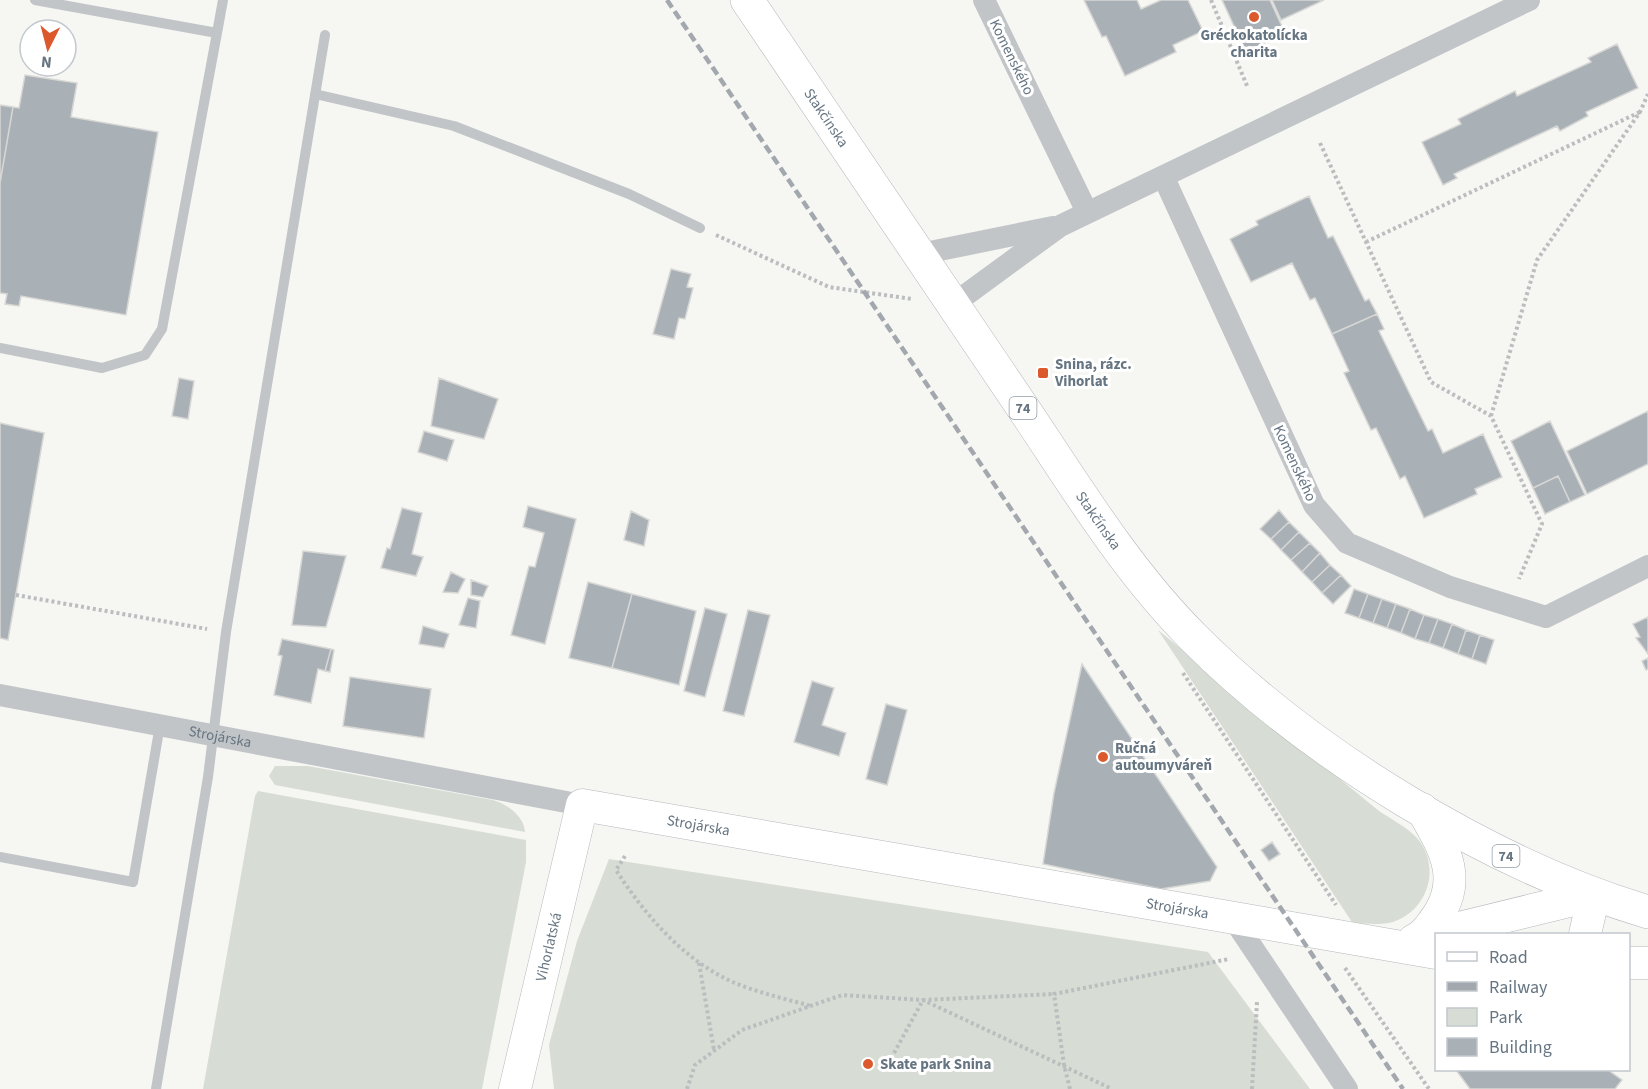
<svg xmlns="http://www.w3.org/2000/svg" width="1648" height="1089" viewBox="0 0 1648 1089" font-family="'Source Sans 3',sans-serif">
  <rect width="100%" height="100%" fill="#f6f6f3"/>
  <path fill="#d7ddd4" d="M 1158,630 L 1379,811 C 1391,819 1407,827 1417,838 C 1440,865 1430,906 1398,920 C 1385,926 1367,924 1352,922 Z
    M 275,766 L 308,766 L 493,800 C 507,804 524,816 525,832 L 275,785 L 269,776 Z
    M 258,791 L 526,840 L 526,862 L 482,1089 L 203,1089 L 255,796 Z
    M 609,859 L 1208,952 L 1310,1089 L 554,1089 L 549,1045 L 577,941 Z"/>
  <path fill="#aab1b6" stroke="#d7d7d5" stroke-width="1.5" d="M 1084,0 L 1137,0 L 1141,9 L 1161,0 L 1188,0 L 1203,31 L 1173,45 L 1176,52 L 1125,76 L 1106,36 L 1102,37 Z
    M 1222,0 L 1270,0 L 1285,33 L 1246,52 Z
    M 1272,0 L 1324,0 L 1281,20 Z
    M 1617,44 L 1638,88 L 1586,112 L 1588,116 L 1560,131 L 1557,126 L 1454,174 L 1457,178 L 1443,185 L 1422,142 L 1461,124 L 1458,119 L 1515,91 L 1517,96 L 1591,62 L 1588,58 Z
    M 25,75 L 77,83 L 71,117 L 158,132 L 126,315 L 21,296 L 19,306 L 5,304 L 7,294 L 0,293 L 0,183 L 13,107 L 19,108 Z
    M 0,105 L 13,107 L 0,183 Z
    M 1309,196 L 1328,238 L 1333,236 L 1365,301 L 1369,299 L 1377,314 L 1332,334 L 1315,298 L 1310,300 L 1292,263 L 1251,282 L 1230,239 L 1258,225 L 1256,221 Z
    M 671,269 L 691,274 L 687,287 L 693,288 L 685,319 L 679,318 L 674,339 L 653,334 Z
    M 1377,314 L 1384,329 L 1379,331 L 1428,431 L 1432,429 L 1443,453 L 1483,434 L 1502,477 L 1475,489 L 1477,494 L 1424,518 L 1405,476 L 1400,479 L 1376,428 L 1371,430 L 1344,373 L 1349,371 L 1332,334 Z
    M 179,378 L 194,381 L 188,419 L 172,416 Z
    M 439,378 L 498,399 L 484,439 L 431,426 Z
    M 1648,411 L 1648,464 L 1587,494 L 1567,451 Z
    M 1550,421 L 1585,495 L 1570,502 L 1558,476 L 1533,488 L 1511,441 Z
    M 0,423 L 44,433 L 8,640 L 0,638 Z
    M 424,431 L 454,440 L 447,461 L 418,452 Z
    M 1558,476 L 1570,502 L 1545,514 L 1533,488 Z
    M 528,506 L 576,519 L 545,644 L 511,635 L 529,566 L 535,567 L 544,533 L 523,527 Z
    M 402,508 L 422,513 L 412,554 L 423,557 L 416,576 L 381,568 L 387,548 L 390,549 Z
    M 1279,510 L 1289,522 L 1271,539 L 1260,529 Z
    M 631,511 L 649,520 L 644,546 L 624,540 Z
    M 1289,522 L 1299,532 L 1281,550 L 1271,539 Z
    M 1299,532 L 1310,543 L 1291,560 L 1281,550 Z
    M 1310,543 L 1320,553 L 1302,572 L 1291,560 Z
    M 303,551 L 346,556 L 326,627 L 292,625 Z
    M 1320,553 L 1330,565 L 1312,582 L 1302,572 Z
    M 1330,565 L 1341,575 L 1322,593 L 1312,582 Z
    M 451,572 L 465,579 L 458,593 L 443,592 Z
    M 1341,575 L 1351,586 L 1333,604 L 1322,593 Z
    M 471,580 L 488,586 L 483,597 L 471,595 Z
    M 588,582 L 632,594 L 612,668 L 569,658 Z
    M 1354,589 L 1368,594 L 1359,618 L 1345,613 Z
    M 632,594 L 696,611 L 679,685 L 612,668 Z
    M 1368,594 L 1382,599 L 1373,623 L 1359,618 Z
    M 468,598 L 480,601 L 476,628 L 459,625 Z
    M 1382,599 L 1396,604 L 1387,628 L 1373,623 Z
    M 1396,604 L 1410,609 L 1401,633 L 1387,628 Z
    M 705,608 L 727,614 L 705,697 L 684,691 Z
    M 1410,609 L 1424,615 L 1415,639 L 1401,633 Z
    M 748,610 L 770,615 L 744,716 L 723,711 Z
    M 1424,615 L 1438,619 L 1429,643 L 1415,639 Z
    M 1648,617 L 1648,654 L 1636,638 L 1640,637 L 1633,624 Z
    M 1438,619 L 1452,624 L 1443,648 L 1429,643 Z
    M 1452,624 L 1466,630 L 1458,654 L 1443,648 Z
    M 423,626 L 449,634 L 444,648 L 419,644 Z
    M 1466,630 L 1480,635 L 1472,659 L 1458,654 Z
    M 1480,635 L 1494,640 L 1486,664 L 1472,659 Z
    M 282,639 L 331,649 L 325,671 L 318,669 L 311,703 L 274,695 L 282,656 L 278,655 Z
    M 331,649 L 334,650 L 330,672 L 325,671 Z
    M 1648,658 L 1648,669 L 1646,670 L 1642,661 Z
    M 1082,664 L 1217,867 L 1210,881 L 1161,889 L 1043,864 L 1054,793 Z
    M 350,677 L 431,689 L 424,738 L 343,726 Z
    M 812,681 L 834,688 L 822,725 L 846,733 L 839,756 L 794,742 Z
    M 886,704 L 907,710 L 887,785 L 866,779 Z
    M 1272,842 L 1280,854 L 1269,861 L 1261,850 Z
    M 1456,1070 L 1608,1070 L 1622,1080 L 1615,1089 L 1470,1089 Z"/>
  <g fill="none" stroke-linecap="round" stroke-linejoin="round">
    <defs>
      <g id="secondary">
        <path d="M 1422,937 L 1594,895 L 1585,934"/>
        <path d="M 1414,940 C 1424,936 1428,929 1434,921 C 1465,880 1444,848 1422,809"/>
        <path d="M 1628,963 L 1648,963"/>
        <path id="s2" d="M 515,1089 L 582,805 L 1436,953"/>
      </g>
      <g id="primary">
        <path id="s3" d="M 747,0 C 838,135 929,270 1021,405 C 1075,485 1125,569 1194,638 C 1310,754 1491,865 1648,912"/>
      </g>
    </defs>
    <use href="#secondary" stroke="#b4b8bc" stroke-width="33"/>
    <use href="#primary" stroke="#b4b8bc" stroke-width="34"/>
    <path stroke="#bbbdbf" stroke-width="4" stroke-dasharray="3 3" stroke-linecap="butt" d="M 1211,0 L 1248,88
      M 1320,143 L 1431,382 L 1491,416 L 1542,524 L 1519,579
      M 716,235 L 829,287 L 912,299
      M 1366,242 L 1640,112
      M 1491,416 L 1537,260 L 1640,112 L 1648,94
      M 16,595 L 207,629
      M 1183,673 L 1336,905
      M 625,856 L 616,870 C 645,915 684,961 735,983 C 759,993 786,999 811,1006
      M 699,963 L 714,1050
      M 1345,968 L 1429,1089
      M 894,1053 L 923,1000 L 1054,994
      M 687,1089 L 695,1065 L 742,1030 L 842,995 L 923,1000 L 1112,1089
      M 1070,1089 L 1064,1065 L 1054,994 L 1229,959
      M 1252,1089 L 1257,1002"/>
    <path stroke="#c1c5c8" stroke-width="10" d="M 35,0 L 217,33 L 223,0
      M 315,94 L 454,126 L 629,194 L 700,228
      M 0,348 L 102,368 L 145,355 L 162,329 L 217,33
      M 0,857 L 133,882 L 160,725
      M 156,1089 L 208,777 L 226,632 L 325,35"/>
    <g stroke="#c1c5c8" stroke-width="22">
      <path d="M 984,0 L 1087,212"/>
      <path d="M 1164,178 L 1314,505 L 1347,543 L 1450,587 L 1546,617 L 1648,566"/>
      <path d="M 920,254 L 1053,227"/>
      <path d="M 952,305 L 1060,226 L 1529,0"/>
      <path id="s1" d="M 0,695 L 582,805"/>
      <path d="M 1232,917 L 1347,1089"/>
    </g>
    <use href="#secondary" stroke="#fff" stroke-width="32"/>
    <use href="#primary" stroke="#fff" stroke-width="33"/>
    <path stroke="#a2a8ad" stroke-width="4.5" stroke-dasharray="9 4.5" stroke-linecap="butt" d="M 667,0 L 1403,1089"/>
  </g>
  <g fill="#db592d" stroke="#fff" stroke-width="2">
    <circle cx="1254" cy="17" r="6"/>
    <rect x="1037" y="367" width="12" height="12" rx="3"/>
    <circle cx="1103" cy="757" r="6"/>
    <circle cx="868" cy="1064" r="6"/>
  </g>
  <g text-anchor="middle" stroke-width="6" stroke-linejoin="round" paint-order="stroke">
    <g fill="#fff" stroke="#949ea8" stroke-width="1.5">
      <rect x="1009.5" y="397" width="27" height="22" rx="4.5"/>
      <rect x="1492.5" y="845" width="27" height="22" rx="4.5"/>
    </g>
    <g font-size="14" font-weight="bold" fill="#667582">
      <text x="1023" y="413">74</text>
      <text x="1506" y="861">74</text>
    </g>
    <g font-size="15" font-weight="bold" fill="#667582" stroke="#fff" text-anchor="start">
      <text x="1254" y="40" text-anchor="middle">Gréckokatolícka<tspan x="1254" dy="17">charita</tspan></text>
      <text x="1055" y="369">Snina, rázc.<tspan x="1055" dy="17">Vihorlat</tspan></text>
      <text x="1115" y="753">Ručná<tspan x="1115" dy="17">autoumyváreň</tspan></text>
      <text x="880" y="1069">Skate park Snina</text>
    </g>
    <g font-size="15" fill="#667582" stroke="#fff">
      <text transform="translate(1012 57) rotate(64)" y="5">Komenského</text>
      <text dy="5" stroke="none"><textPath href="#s3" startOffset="142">Stakčínska</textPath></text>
      <text transform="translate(1295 463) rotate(65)" y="5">Komenského</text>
      <text dy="5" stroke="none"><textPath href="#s3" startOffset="628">Stakčínska</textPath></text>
      <text dy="5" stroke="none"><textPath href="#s1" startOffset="224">Strojárska</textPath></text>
      <text dy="5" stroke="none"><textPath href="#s2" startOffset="410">Strojárska</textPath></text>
      <text dy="5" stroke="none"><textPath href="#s2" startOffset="896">Strojárska</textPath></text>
      <text dy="5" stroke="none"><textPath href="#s2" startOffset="146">Vihorlatská</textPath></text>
    </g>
  </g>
  <rect x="1435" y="933" width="195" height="138" fill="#ffffff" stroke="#c2c8cd" stroke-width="1.5"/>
  <rect x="1447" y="952" width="30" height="9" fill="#ffffff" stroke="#c2c8cd" stroke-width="1.5"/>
  <text x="1489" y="963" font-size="18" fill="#667582">Road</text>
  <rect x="1447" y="982" width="30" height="9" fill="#a2a8ad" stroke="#c2c8cd" stroke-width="1.5"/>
  <text x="1489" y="993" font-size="18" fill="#667582">Railway</text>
  <rect x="1447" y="1008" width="30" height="18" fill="#d7ddd4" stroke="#c2c8cd" stroke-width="1.5"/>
  <text x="1489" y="1023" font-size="18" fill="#667582">Park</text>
  <rect x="1447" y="1038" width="30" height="18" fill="#aab1b6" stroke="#c2c8cd" stroke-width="1.5"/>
  <text x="1489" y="1053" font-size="18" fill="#667582">Building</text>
  <g transform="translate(48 48) rotate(186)"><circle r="28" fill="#ffffff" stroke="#c2c8cd" stroke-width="1.5"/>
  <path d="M0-4.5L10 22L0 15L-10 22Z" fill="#db592d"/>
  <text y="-9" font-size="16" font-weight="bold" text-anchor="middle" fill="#667582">N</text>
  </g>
</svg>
